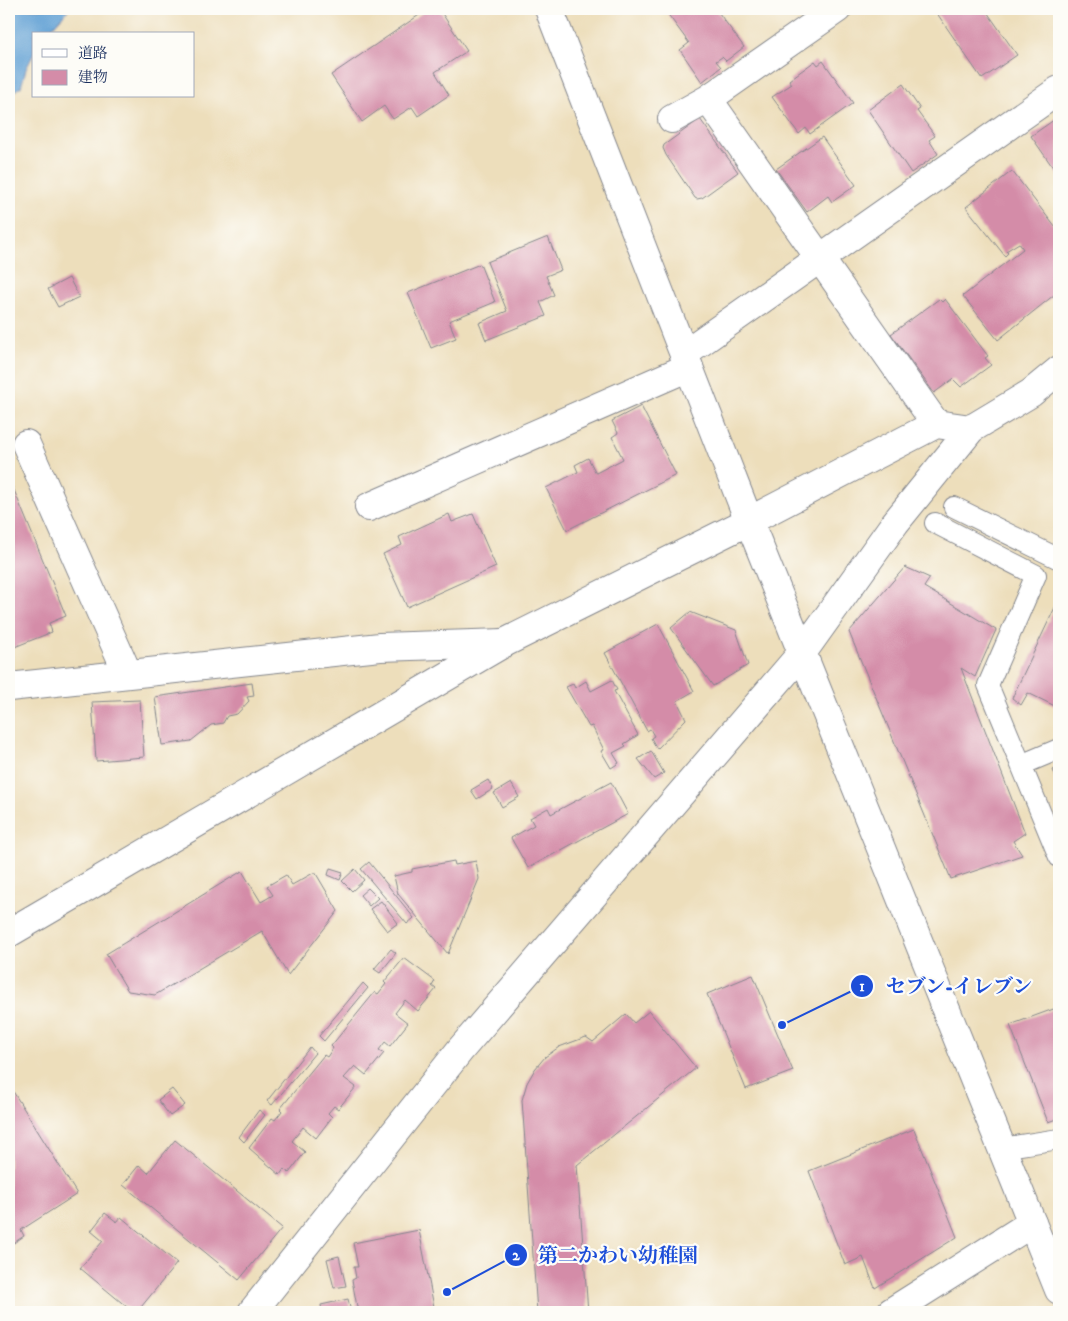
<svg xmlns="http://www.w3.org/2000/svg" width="1068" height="1321" viewBox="0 0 1068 1321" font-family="'IM FELL DW Pica','Noto Serif JP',serif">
  <rect width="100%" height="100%" fill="#fdfcf7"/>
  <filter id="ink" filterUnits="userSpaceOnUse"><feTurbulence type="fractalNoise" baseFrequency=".02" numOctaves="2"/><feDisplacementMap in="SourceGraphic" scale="10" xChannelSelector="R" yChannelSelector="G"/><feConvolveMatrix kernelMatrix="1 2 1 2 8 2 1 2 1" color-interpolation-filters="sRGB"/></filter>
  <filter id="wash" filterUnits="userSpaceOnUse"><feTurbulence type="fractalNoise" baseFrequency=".0096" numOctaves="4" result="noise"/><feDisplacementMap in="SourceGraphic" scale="20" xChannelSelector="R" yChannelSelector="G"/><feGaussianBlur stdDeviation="1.12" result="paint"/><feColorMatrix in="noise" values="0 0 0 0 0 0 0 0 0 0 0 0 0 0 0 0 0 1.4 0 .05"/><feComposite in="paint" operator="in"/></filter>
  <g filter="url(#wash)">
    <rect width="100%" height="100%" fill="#eddebb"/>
    <path fill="#63a2d5" stroke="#3f689a" d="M 9,9 L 69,9 L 46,34 L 34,34 L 34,53 L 26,69 L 21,87 L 17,89 L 9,100 Z"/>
    <g id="blocks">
      <path fill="#d48ca8" d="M 428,9 L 439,9 L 467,51 L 435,72 L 449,95 L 418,116 L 412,107 L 393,119 L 384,106 L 362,122 L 331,75 Z
        M 664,9 L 708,9 L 711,13 L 716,9 L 744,47 L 726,61 L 722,57 L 716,61 L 721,67 L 702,82 L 680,50 L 689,43 Z
        M 934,9 L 985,9 L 1017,55 L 982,79 Z
        M 815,61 L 818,65 L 823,61 L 853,103 L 810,134 L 806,128 L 799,134 L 772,97 L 792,84 L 789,80 Z
        M 903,84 L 920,109 L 917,111 L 935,136 L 929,140 L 938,154 L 911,173 L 868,110 Z
        M 1058,117 L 1059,120 L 1059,176 L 1031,136 Z
        M 700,119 L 738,172 L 702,198 L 697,199 L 695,198 L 666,155 L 663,148 L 664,145 Z
        M 822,137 L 856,185 L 832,202 L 828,196 L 807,212 L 776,169 Z
        M 1012,171 L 1059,232 L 1059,291 L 998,340 L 963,296 L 1023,249 L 1019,243 L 1006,251 L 1008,253 L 1005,256 L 966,207 Z
        M 548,237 L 561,270 L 546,276 L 554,295 L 540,302 L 546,316 L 486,340 L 479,323 L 507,311 L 487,262 Z
        M 480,264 L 495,302 L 449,321 L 456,338 L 431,348 L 408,293 Z
        M 69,278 L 79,297 L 58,307 L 48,289 Z
        M 939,299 L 942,302 L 945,299 L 988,356 L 985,358 L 991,365 L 961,387 L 953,379 L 934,393 L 891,334 Z
        M 641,406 L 676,475 L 567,530 L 546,488 L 578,472 L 575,465 L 588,458 L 596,473 L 623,459 L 612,437 L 618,433 L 612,421 Z
        M 9,478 L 66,616 L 49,623 L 52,632 L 12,648 L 9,642 Z
        M 449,514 L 452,522 L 473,514 L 496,567 L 407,607 L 383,554 L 402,545 L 399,537 Z
        M 905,567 L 930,578 L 924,587 L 996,630 L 975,677 L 961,668 L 1025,833 L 1013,841 L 1022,855 L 951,879 L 849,632 Z
        M 1059,599 L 1059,708 L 1028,693 L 1021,705 L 1012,698 Z
        M 690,612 L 736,630 L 748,665 L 713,686 L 671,628 Z
        M 658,624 L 694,691 L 677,701 L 686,719 L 657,749 L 651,738 L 654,736 L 650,729 L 647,731 L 605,653 Z
        M 612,680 L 617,690 L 614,691 L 638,735 L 624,744 L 626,746 L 613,753 L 619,763 L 611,768 L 601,751 L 604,750 L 592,726 L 589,727 L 566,687 L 573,684 L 575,688 L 586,681 L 591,691 Z
        M 252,683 L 254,696 L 247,697 L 249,701 L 237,714 L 227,716 L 223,723 L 211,725 L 191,741 L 162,745 L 155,697 Z
        M 140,700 L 144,757 L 96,761 L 92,702 Z
        M 651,751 L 664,773 L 654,779 L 638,759 Z
        M 1059,767 L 1059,785 L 1053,770 Z
        M 488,780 L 493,789 L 477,799 L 471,790 Z
        M 611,782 L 628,814 L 528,868 L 511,838 L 534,825 L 530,818 L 548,808 L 551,814 Z
        M 511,783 L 519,797 L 502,807 L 494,793 Z
        M 454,861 L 455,865 L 476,861 L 479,879 L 448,954 L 398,894 L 394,876 L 412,872 L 412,869 Z
        M 369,862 L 414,918 L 407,924 L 361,869 Z
        M 330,868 L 343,872 L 340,880 L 328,875 Z
        M 355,869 L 364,880 L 352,891 L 342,881 Z
        M 242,871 L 261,902 L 273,895 L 267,886 L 286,875 L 292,885 L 315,872 L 338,911 L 288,975 L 262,931 L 155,995 L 128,991 L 106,954 Z
        M 368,888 L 378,898 L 369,906 L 360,895 Z
        M 381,901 L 398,923 L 387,931 L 370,909 Z
        M 391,949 L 396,953 L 380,973 L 374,969 Z
        M 404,958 L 435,981 L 432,986 L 436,989 L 418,1011 L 405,1000 L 395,1013 L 408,1023 L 390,1046 L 385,1042 L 379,1050 L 384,1053 L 366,1075 L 355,1066 L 344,1078 L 356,1087 L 338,1109 L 334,1106 L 328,1113 L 332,1117 L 316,1138 L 303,1127 L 292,1141 L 305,1152 L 289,1173 L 284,1169 L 280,1175 L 249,1148 L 272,1118 L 275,1120 L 282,1111 L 280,1109 L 324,1055 L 327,1057 L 333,1048 L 331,1046 L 375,992 L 378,994 L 386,984 L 384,982 Z
        M 753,975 L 793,1071 L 746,1089 L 707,994 Z
        M 363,983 L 368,988 L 324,1041 L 319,1036 Z
        M 1059,1007 L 1059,1118 L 1048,1122 L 1010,1025 Z
        M 649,1011 L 696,1068 L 577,1165 L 588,1312 L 537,1312 L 522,1100 L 527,1083 L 535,1069 L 545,1057 L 559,1047 L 586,1037 L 593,1042 L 626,1014 L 634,1023 Z
        M 310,1047 L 315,1053 L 272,1105 L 267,1101 Z
        M 9,1085 L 77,1194 L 21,1230 L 24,1236 L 9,1246 Z
        M 172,1089 L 185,1105 L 170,1116 L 158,1100 Z
        M 259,1110 L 265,1115 L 244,1142 L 239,1137 Z
        M 914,1129 L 957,1237 L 875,1288 L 863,1257 L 845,1265 L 809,1171 Z
        M 175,1140 L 282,1228 L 239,1280 L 123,1185 L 139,1165 L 148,1173 Z
        M 105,1213 L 117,1222 L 121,1217 L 177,1263 L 137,1312 L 133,1312 L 80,1268 L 103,1241 L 91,1231 Z
        M 419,1230 L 435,1312 L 358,1312 L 352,1280 L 356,1278 L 354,1267 L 358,1267 L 353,1243 Z
        M 339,1256 L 346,1286 L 334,1288 L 327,1259 Z
        M 348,1299 L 351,1312 L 318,1312 L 322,1311 L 321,1305 Z"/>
    </g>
  </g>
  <g filter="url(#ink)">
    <use href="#blocks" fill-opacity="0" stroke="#84868c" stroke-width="1"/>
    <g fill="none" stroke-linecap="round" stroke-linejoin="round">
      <defs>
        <path id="service" d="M 954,507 L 1059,559
          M 935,523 L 1036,575 L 988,685 L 1059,857
          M 1021,765 L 1059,749
          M 1002,1148 L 1059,1139"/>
        <path id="minor" d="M 837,9 L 708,99 L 936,424
          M 672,119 L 708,99
          M 684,354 L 1059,90
          M 26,444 L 128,674
          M 369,507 L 689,367
          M 9,687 L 380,647 L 504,643
          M 891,1312 L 1032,1223"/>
        <path id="tertiary" d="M 549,9 L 749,521 L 1059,1290
          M 9,933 L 504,643 L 749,521 L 936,424 L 971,429
          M 252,1312 L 461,1049 L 802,653 L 895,523 L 971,429 L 1031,393 L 1059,370"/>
      </defs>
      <use href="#service" stroke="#84868c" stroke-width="22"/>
      <use href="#minor" stroke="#84868c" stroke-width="30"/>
      <use href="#tertiary" stroke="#84868c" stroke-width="30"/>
      <use href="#service" stroke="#fff" stroke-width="20"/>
      <use href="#minor" stroke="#fff" stroke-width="28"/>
      <use href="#tertiary" stroke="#fff" stroke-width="28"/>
    </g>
  </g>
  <path fill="none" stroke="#1d4ed8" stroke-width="2" d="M782 1025L862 986M447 1292L516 1255"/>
  <g fill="#1d4ed8" stroke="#fdfcf7" stroke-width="2">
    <circle cx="782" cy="1025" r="5"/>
    <circle cx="447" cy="1292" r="5"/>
    <circle cx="862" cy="986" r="12"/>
    <circle cx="516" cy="1255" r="12"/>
  </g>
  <g font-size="15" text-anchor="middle" font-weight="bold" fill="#fff">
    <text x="862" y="991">1</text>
    <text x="516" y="1260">2</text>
  </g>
  <g font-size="20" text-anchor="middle" font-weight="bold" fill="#1d4ed8" stroke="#fdfcf7" stroke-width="4.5" stroke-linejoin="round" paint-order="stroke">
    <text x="959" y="993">セブン-イレブン</text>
    <text x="618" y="1262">第二かわい幼稚園</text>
  </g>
  <rect width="1068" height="1321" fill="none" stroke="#fdfcf7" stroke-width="30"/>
  <rect x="32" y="32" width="162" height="65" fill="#fdfcf7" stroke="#a3aaba"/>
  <rect x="42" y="49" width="25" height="8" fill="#ffffff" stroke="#a3aaba"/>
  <text x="78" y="58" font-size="15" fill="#1b2f5e">道路</text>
  <rect x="42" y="70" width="25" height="15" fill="#d48ca8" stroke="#a3aaba"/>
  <text x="78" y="82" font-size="15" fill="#1b2f5e">建物</text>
</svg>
